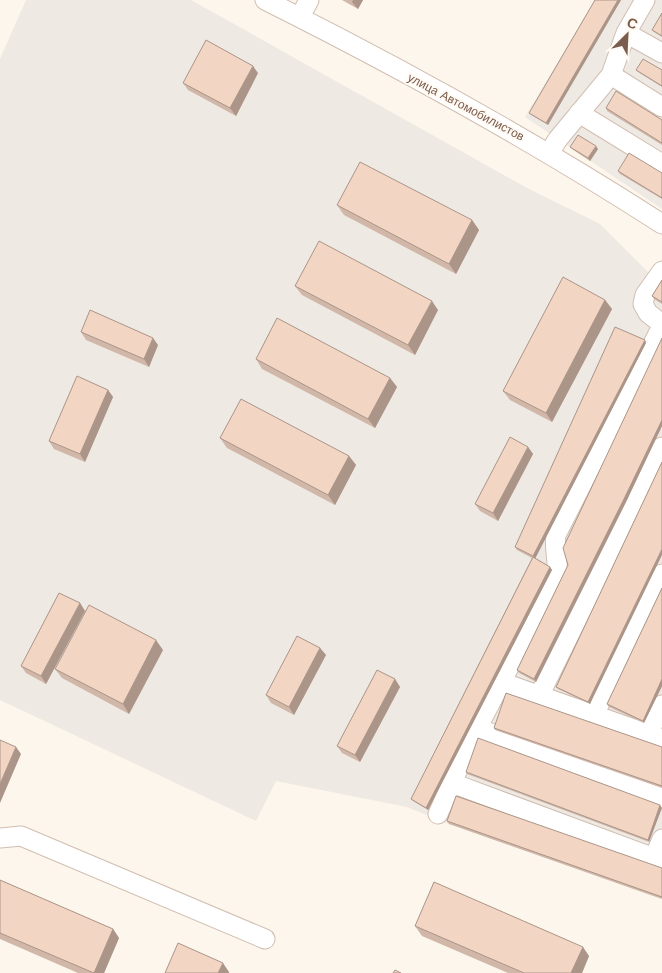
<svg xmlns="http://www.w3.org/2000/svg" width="662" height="973" viewBox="0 0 662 973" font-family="'Work Sans',sans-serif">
  <rect width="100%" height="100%" fill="#fdf6ec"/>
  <path fill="#efe9e4" d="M 26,0 L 191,0 L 529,189 L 600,224 L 650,274 L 662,281 L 662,899 L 449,824 L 407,807 L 276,781 L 256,821 L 0,700 L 0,59 Z
    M 595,0 L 662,0 L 662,209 L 525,117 Z"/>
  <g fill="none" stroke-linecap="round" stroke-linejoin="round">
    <defs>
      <path id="minor" d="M 265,0 C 401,68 535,142 662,224
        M 300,17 L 309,0
        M 626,33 L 662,53
        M 611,75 L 662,107
        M 579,113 L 662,164
        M 549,153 L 558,139 L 611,75 L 626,33 L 645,0
        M 662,271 L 645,295 L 643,304 L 648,313 L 662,324
        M 501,682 L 662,739
        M 539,696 L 662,447
        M 594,715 L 662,574
        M 477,728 L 662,798
        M 648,734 L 662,705
        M 452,783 L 662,861
        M 438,814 L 471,740 L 555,579 C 561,565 553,552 556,535 L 662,326
        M 0,838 L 21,836 L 265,939
        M 654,858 L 662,839"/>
    </defs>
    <use href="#minor" stroke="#d1beb0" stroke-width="21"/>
    <use href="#minor" stroke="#fff" stroke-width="19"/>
  </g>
  <path fill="#d1b7a8" d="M 342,0 L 363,0 L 358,9 Z
    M 595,0 L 621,0 L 548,125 L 531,115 L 529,113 Z
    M 662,13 L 662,37 L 654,32 L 652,30 Z
    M 636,70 L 662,70 L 662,87 L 638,72 Z
    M 258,73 L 236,116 L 188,90 L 183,83 Z
    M 606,108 L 662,120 L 662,145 L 607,111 Z
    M 570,147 L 598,149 L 590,161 L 572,149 Z
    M 618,171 L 662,173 L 662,199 L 620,174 Z
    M 337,205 L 472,220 L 479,230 L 456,274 L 344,215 Z
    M 662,280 L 662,304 L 654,299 L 652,296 Z
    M 295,286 L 438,310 L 415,355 L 302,295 Z
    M 605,300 L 612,309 L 552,422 L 510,400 L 503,391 Z
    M 81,332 L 158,345 L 149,367 L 86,340 Z
    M 662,338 L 662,426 L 626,502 L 536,682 L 519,673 L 517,670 L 568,565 Z
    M 645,340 L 646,343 L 535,558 L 550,567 L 552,570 L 428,810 L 413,801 L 411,799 L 532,558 L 517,550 L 515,547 Z
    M 256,359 L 390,378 L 397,387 L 375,428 L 262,369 Z
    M 108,390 L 113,397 L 85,462 L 54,449 L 49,441 Z
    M 220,438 L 349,456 L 356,465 L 335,505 L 227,448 Z
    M 528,447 L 533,454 L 498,521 L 480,511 L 475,504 Z
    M 662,462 L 590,704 L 558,689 L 556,687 Z
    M 662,588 L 662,686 L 644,723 L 609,707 L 607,704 Z
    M 80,603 L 85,611 L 46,684 L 26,673 L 21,666 Z
    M 320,648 L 326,655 L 294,715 L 271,703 L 266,695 Z
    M 163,650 L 129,714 L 62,678 L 55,669 Z
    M 395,679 L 400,687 L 360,762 L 342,753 L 337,746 Z
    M 494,728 L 662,747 L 662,788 L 495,730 Z
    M 466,772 L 660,805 L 649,842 L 467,774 Z
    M 447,821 L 662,868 L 662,899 L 449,824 Z
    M 0,880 L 113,929 L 119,938 L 104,973 L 78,973 L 0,939 Z
    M 415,926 L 589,956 L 582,973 L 508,973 L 422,936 Z"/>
  <path fill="#aa9588" d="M 353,0 L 363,0 L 358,9 L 352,2 Z
    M 618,0 L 621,0 L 548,125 L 546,123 Z
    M 253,66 L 258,73 L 236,116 L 230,108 Z
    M 596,146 L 598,149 L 590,161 L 588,158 Z
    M 472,220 L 479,230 L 456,274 L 449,264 Z
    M 605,300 L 612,309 L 552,422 L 546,413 Z
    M 432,301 L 438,310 L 415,355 L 408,345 Z
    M 153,338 L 158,345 L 149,367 L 144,359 Z
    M 645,340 L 646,343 L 535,559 L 533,556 Z
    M 390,378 L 397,387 L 375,428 L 368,419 Z
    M 108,390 L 113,397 L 85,462 L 80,454 Z
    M 662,420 L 662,426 L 626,502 L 536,682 L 534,679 Z
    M 528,447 L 533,454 L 498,521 L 493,513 Z
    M 349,456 L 356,465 L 335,505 L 328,495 Z
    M 662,549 L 662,555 L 590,704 L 588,702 Z
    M 550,567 L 552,570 L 428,810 L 426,808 Z
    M 80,603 L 85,611 L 46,684 L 41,676 Z
    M 156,640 L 163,650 L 129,714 L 123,704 Z
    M 320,648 L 326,655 L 294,715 L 289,707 Z
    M 395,679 L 400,687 L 360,762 L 355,755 Z
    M 662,679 L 662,686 L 644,723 L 643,721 Z
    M 16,747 L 21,754 L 0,803 L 0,784 Z
    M 660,805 L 662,808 L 649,842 L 648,840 Z
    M 113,929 L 119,938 L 104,973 L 94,973 Z
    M 583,947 L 589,956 L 582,973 L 571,973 Z
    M 223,963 L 229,972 L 229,973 L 218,973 Z"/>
  <path fill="#f3d5c3" stroke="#aa9588" d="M 595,0 L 618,0 L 546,123 L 529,113 Z
    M 662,13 L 662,36 L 652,30 Z
    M 206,40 L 253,66 L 230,108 L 183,83 Z
    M 643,59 L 662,70 L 662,86 L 636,70 Z
    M 616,91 L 662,120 L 662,143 L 606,108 Z
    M 578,135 L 596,146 L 588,158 L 570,147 Z
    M 629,153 L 662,173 L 662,198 L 618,171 Z
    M 360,162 L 472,220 L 449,264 L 337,205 Z
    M 319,241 L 432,301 L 408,345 L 295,286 Z
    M 563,277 L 605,300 L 546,413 L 503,391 Z
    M 662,280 L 662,302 L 652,296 Z
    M 90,310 L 153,338 L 144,359 L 81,332 Z
    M 277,318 L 390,378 L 368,419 L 256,359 Z
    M 615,327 L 645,340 L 533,556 L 515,547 Z
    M 662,338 L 662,420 L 624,499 L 534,679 L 517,670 L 568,565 L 563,548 Z
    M 77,376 L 108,390 L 80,454 L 49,441 Z
    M 241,399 L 349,456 L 328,495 L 220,438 Z
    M 510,437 L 528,447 L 493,513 L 475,504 Z
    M 662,462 L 662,549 L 588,702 L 556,687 Z
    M 533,557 L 550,567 L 426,808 L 411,799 Z
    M 662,588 L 662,679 L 643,721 L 607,704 Z
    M 59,593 L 80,603 L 41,676 L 21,666 Z
    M 89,605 L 156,640 L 123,704 L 55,669 Z
    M 297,636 L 320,648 L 289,707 L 266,695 Z
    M 377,670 L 395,679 L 355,755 L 337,746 Z
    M 506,693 L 662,747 L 662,786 L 494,728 Z
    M 478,738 L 660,805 L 648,840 L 466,772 Z
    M 0,740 L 16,747 L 0,784 Z
    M 456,796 L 662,868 L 662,897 L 447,821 Z
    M 0,880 L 113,929 L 94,973 L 0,933 Z
    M 434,882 L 583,947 L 571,973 L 524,973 L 415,926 Z
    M 178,943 L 223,963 L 218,973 L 165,973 Z
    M 395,970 L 401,973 L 393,973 Z"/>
  <g text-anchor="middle" stroke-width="4" stroke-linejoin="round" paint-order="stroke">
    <g font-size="12" fill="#7a5c4d" stroke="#fffaf3">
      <text transform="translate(466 107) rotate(28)" y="4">улица Автомобилистов</text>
    </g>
  </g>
  <g transform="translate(627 35) rotate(24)" stroke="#fffaf3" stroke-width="4" paint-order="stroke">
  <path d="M0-4L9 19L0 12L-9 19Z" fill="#7a5c4d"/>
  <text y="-8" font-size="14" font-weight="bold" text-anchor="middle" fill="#7a5c4d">С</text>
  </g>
</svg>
